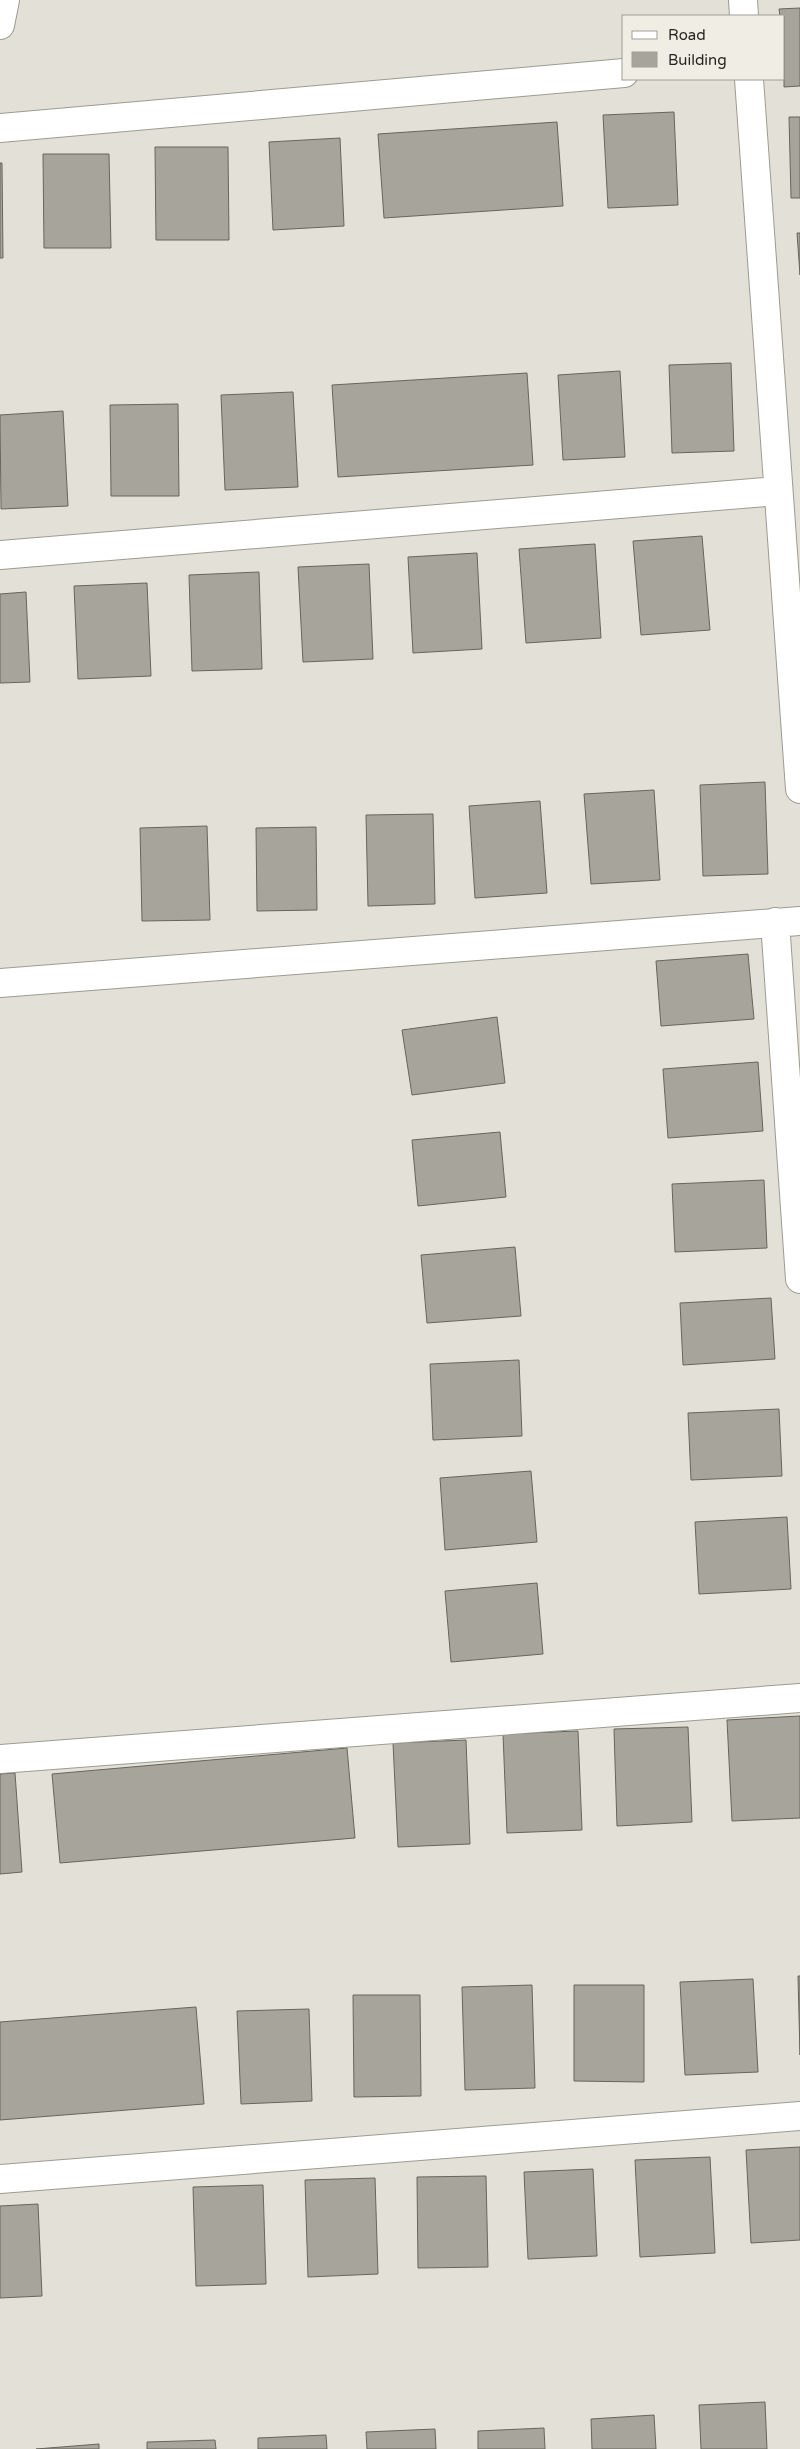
<svg xmlns="http://www.w3.org/2000/svg" width="800" height="2449" viewBox="0 0 800 2449" font-family="'Varela Round',sans-serif">
  <rect width="100%" height="100%" fill="#e3e1d7"/>
  <path fill="#a7a59b" stroke="#67655c" d="M 800,8 L 800,86 L 784,87 L 784,16 L 780,16 L 779,9 Z
    M 674,112 L 678,205 L 608,208 L 603,115 Z
    M 789,117 L 800,117 L 800,198 L 791,198 Z
    M 557,122 L 563,206 L 384,218 L 378,134 Z
    M 340,138 L 344,226 L 273,230 L 269,142 Z
    M 155,147 L 228,147 L 229,240 L 156,240 Z
    M 43,154 L 109,154 L 111,248 L 44,248 Z
    M 0,163 L 2,163 L 3,258 L 0,258 Z
    M 797,233 L 800,233 L 800,275 Z
    M 731,363 L 734,451 L 672,453 L 669,365 Z
    M 620,371 L 625,457 L 563,460 L 558,375 Z
    M 527,373 L 533,465 L 338,477 L 332,385 Z
    M 293,392 L 298,487 L 225,490 L 221,395 Z
    M 178,404 L 179,496 L 111,496 L 110,405 Z
    M 63,411 L 68,506 L 1,509 L 0,415 Z
    M 702,536 L 710,630 L 641,635 L 633,541 Z
    M 595,544 L 601,638 L 526,643 L 519,549 Z
    M 477,553 L 482,649 L 413,653 L 408,557 Z
    M 369,564 L 373,659 L 303,662 L 298,567 Z
    M 259,572 L 262,669 L 192,671 L 189,575 Z
    M 147,583 L 151,676 L 78,679 L 74,586 Z
    M 26,592 L 30,682 L 0,683 L 0,594 Z
    M 765,782 L 768,874 L 703,876 L 700,785 Z
    M 654,790 L 660,880 L 591,884 L 584,794 Z
    M 540,801 L 547,893 L 475,898 L 469,806 Z
    M 433,814 L 435,904 L 368,906 L 366,815 Z
    M 207,826 L 210,920 L 142,921 L 140,828 Z
    M 316,827 L 317,910 L 257,911 L 256,828 Z
    M 748,954 L 754,1019 L 661,1026 L 656,961 Z
    M 497,1017 L 505,1083 L 412,1095 L 402,1030 Z
    M 758,1062 L 763,1131 L 668,1138 L 663,1069 Z
    M 500,1132 L 506,1197 L 418,1206 L 412,1140 Z
    M 764,1180 L 767,1248 L 675,1252 L 672,1184 Z
    M 515,1247 L 521,1316 L 427,1323 L 421,1255 Z
    M 771,1298 L 775,1359 L 683,1365 L 680,1303 Z
    M 519,1360 L 522,1436 L 433,1440 L 430,1364 Z
    M 779,1409 L 782,1476 L 691,1480 L 688,1413 Z
    M 531,1471 L 537,1542 L 445,1550 L 440,1478 Z
    M 787,1517 L 791,1589 L 699,1594 L 695,1522 Z
    M 537,1583 L 543,1654 L 451,1662 L 445,1591 Z
    M 800,1716 L 800,1818 L 732,1821 L 727,1720 Z
    M 688,1727 L 692,1822 L 617,1826 L 614,1729 Z
    M 578,1731 L 582,1830 L 507,1833 L 503,1734 Z
    M 466,1740 L 470,1844 L 398,1847 L 393,1743 Z
    M 347,1748 L 355,1838 L 60,1863 L 52,1774 Z
    M 15,1773 L 22,1872 L 0,1874 L 0,1774 Z
    M 798,1976 L 800,1976 L 800,2055 Z
    M 753,1979 L 758,2072 L 685,2075 L 680,1982 Z
    M 532,1985 L 535,2088 L 465,2090 L 462,1987 Z
    M 574,1985 L 644,1985 L 644,2082 L 574,2081 Z
    M 353,1995 L 420,1995 L 421,2096 L 354,2097 Z
    M 196,2007 L 204,2104 L 0,2120 L 0,2022 Z
    M 309,2009 L 312,2101 L 241,2104 L 237,2011 Z
    M 800,2147 L 800,2240 L 751,2243 L 746,2150 Z
    M 710,2157 L 715,2253 L 640,2257 L 635,2160 Z
    M 593,2169 L 597,2256 L 528,2259 L 524,2172 Z
    M 486,2176 L 488,2267 L 418,2268 L 417,2177 Z
    M 375,2178 L 378,2274 L 308,2277 L 305,2180 Z
    M 263,2185 L 266,2284 L 196,2286 L 193,2187 Z
    M 38,2204 L 42,2296 L 0,2298 L 0,2206 Z
    M 765,2402 L 767,2449 L 701,2449 L 699,2405 Z
    M 654,2415 L 656,2449 L 592,2449 L 591,2419 Z
    M 544,2428 L 545,2449 L 478,2449 L 478,2431 Z
    M 435,2429 L 436,2449 L 367,2449 L 366,2432 Z
    M 326,2435 L 327,2449 L 258,2449 L 258,2438 Z
    M 215,2440 L 216,2449 L 147,2449 L 147,2442 Z
    M 99,2444 L 99,2449 L 36,2449 Z"/>
  <g fill="none" stroke-linecap="round" stroke-linejoin="round">
    <defs>
      <path id="minor" d="M 743,0 L 744,16
        M 0,25 L 5,0
        M 749,79 L 800,789
        M 0,128 L 624,73
        M 0,555 L 778,491
        M 775,922 L 800,1279
        M 0,983 L 800,921
        M 0,1759 L 800,1698
        M 0,2179 L 800,2116"/>
    </defs>
    <use href="#minor" stroke="#9d9b91" stroke-width="30"/>
    <use href="#minor" stroke="#fff" stroke-width="28"/>
  </g>
  <rect x="622" y="15" width="162" height="65" fill="#f0eee4" stroke="#9f9d96"/>
  <rect x="632" y="31" width="25" height="8" fill="#ffffff" stroke="#9f9d96"/>
  <text x="668" y="40" font-size="15" fill="#252420">Road</text>
  <rect x="632" y="52" width="25" height="15" fill="#a7a59b" stroke="#9f9d96"/>
  <text x="668" y="65" font-size="15" fill="#252420">Building</text>
</svg>
